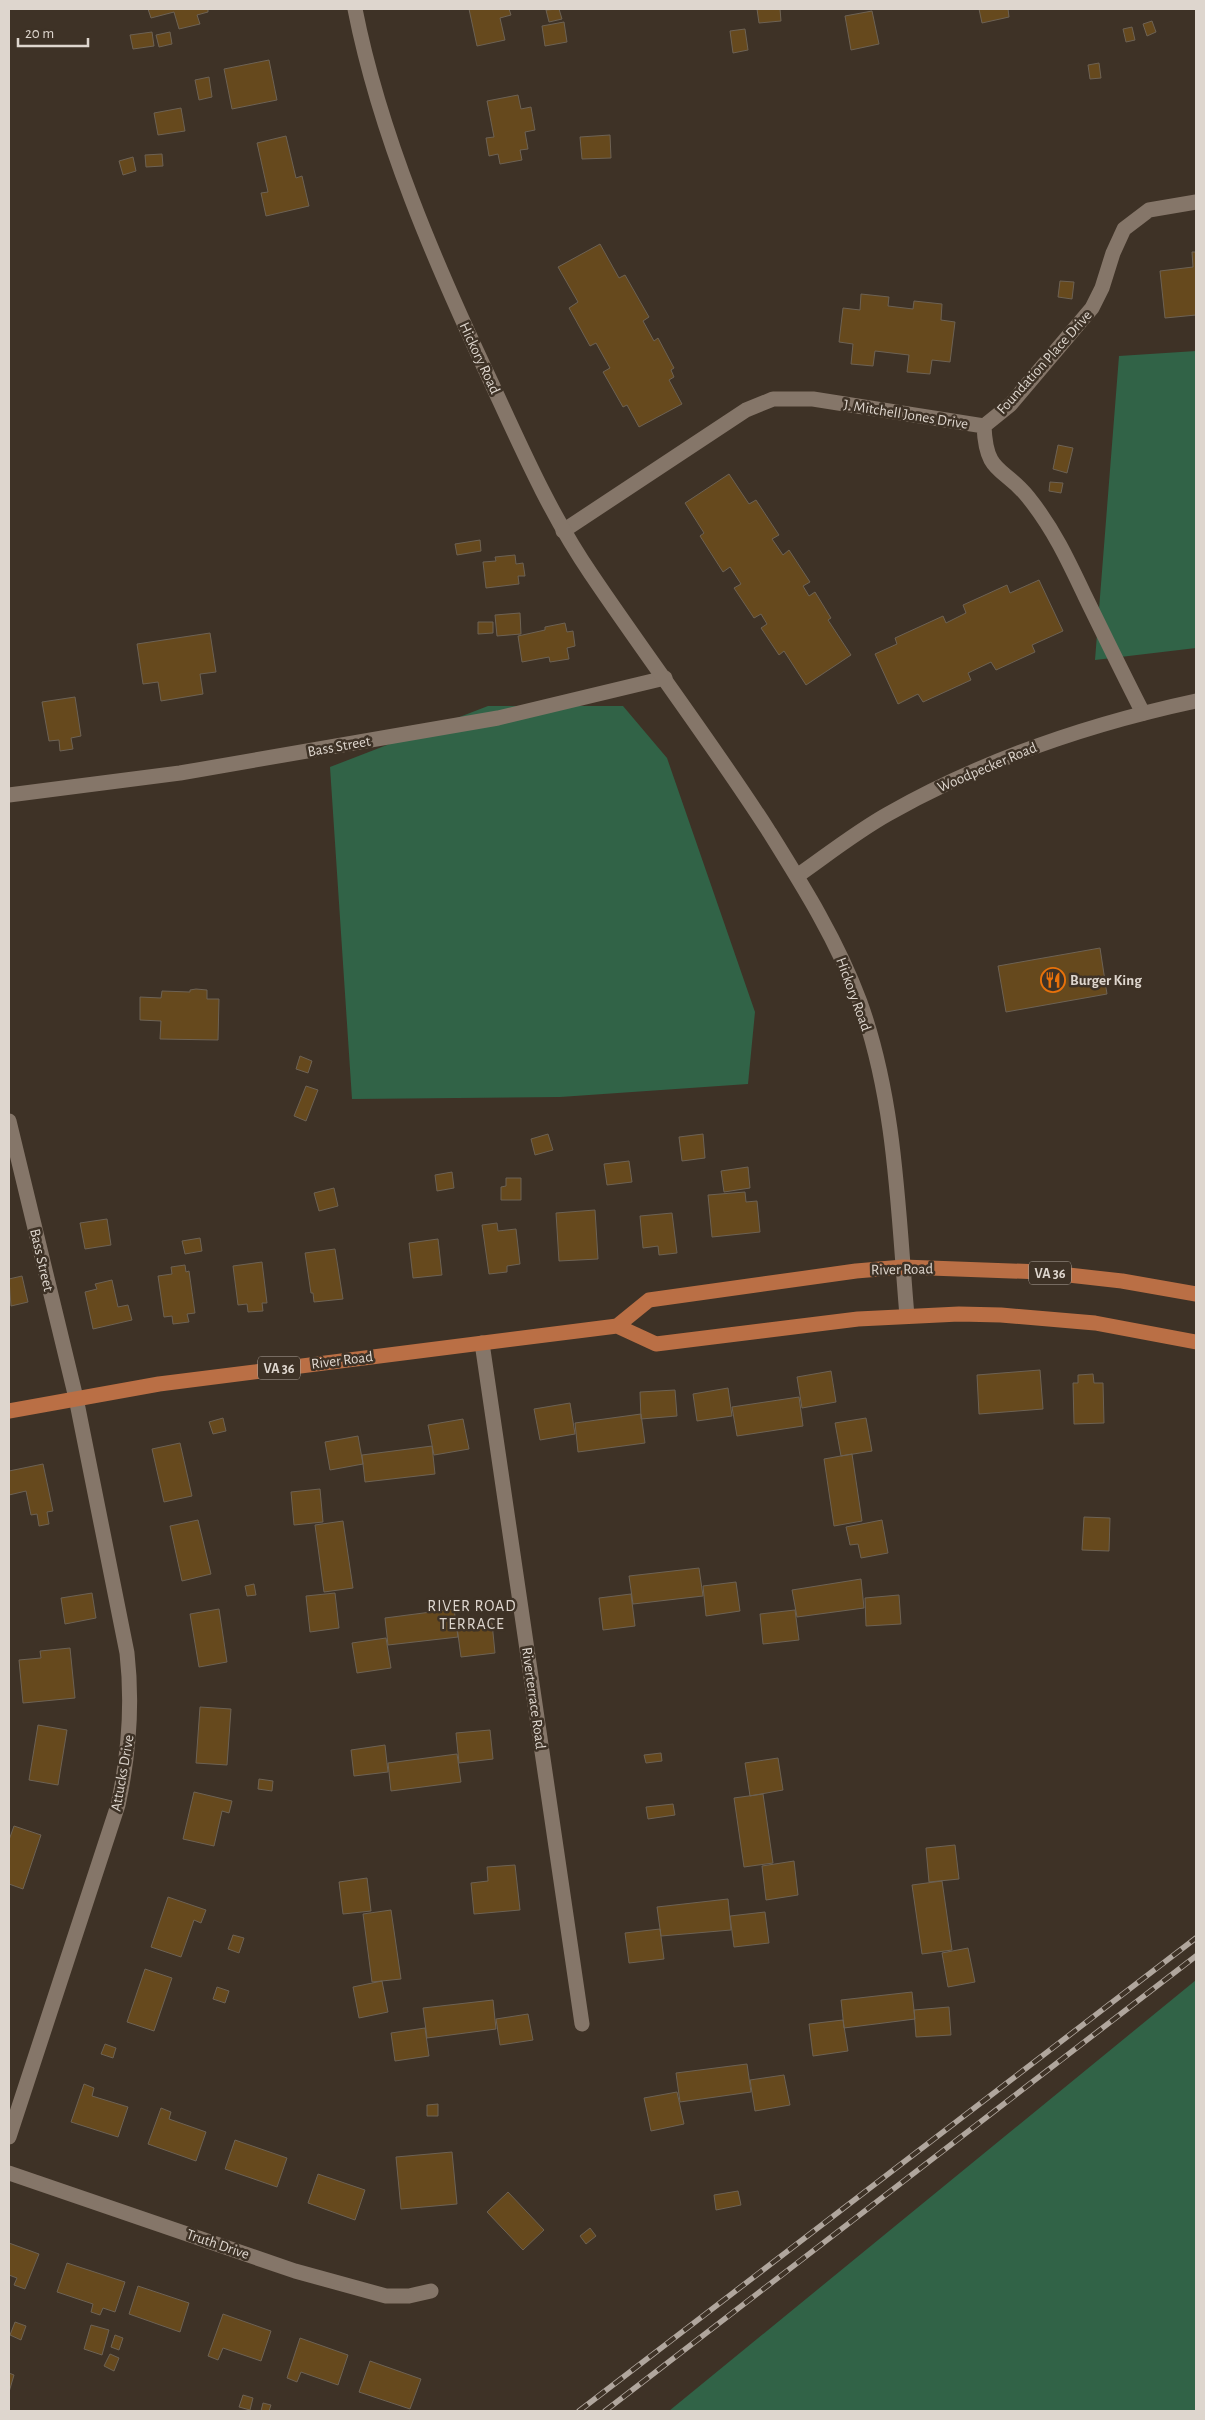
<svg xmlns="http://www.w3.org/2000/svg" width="1205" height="2420" viewBox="0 0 1205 2420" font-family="'Alegreya Sans',sans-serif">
  <rect width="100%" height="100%" fill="#3e3226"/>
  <path fill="#316347" d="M 1196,351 L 1196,648 L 1095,660 L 1119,356 Z
    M 488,706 L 623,706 L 667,758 L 755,1012 L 748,1084 L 560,1097 L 352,1099 L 330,767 Z
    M 1196,1980 L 1196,2411 L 669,2411 Z"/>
  <path fill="#66491d" stroke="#6d6254" d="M 148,9 L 208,9 L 208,12 L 197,15 L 200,24 L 179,29 L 174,12 L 151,18 Z
    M 469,9 L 509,9 L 511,15 L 500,18 L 505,40 L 477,46 Z
    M 559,9 L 562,19 L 549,22 L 546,10 Z
    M 757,9 L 780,9 L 781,21 L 759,23 Z
    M 979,9 L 1008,9 L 1009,17 L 982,23 Z
    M 872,11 L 879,44 L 851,50 L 845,16 Z
    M 1152,21 L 1156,32 L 1147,36 L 1143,24 Z
    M 564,22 L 567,42 L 545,46 L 542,26 Z
    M 1132,27 L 1135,40 L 1126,42 L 1123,29 Z
    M 745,29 L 748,50 L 733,53 L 730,31 Z
    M 152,32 L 154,46 L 133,49 L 130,35 Z
    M 170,32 L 172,44 L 159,47 L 156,35 Z
    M 269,60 L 277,100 L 232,109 L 224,69 Z
    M 1099,63 L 1101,78 L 1090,79 L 1088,65 Z
    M 209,77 L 212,97 L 199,100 L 195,80 Z
    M 518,95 L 521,109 L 531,107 L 535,130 L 525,132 L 528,149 L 520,150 L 522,160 L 500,164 L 498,154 L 489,156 L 486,138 L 494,137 L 487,101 Z
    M 181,108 L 185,131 L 158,135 L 154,113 Z
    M 610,135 L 611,158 L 582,159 L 580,137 Z
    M 286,136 L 296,178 L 302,176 L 309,206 L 266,216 L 261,193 L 268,192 L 257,143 Z
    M 162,154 L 163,166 L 146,167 L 145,155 Z
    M 133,157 L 136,171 L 123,175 L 119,161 Z
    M 600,244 L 619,278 L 625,275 L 649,317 L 643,321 L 654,341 L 658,338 L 674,368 L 671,370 L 674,377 L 669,380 L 682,404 L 639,427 L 627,405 L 623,407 L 603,372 L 610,368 L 596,343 L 590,346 L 569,308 L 578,302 L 558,267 Z
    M 1192,252 L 1196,252 L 1196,315 L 1165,318 L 1160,271 L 1193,267 Z
    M 1060,281 L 1074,282 L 1072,299 L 1058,297 Z
    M 861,294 L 889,297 L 888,306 L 913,309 L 914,301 L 942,304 L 941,320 L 955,322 L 950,362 L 932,360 L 930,374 L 907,372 L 909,355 L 875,351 L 873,366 L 851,364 L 853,344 L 839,342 L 843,308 L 860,310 Z
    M 1058,445 L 1073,448 L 1067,473 L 1053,469 Z
    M 729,474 L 749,504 L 756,500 L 779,535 L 772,539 L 783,555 L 789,550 L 810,582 L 803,586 L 809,596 L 815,592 L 831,618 L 828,620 L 851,655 L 806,685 L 784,651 L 779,655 L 761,628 L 767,624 L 761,614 L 754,618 L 734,588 L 741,584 L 730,567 L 723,572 L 700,536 L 704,533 L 685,503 Z
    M 1050,482 L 1063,483 L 1061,493 L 1049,491 Z
    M 480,540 L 481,551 L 457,555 L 455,544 Z
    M 515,555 L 516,564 L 523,563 L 525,576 L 518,576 L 519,584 L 486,588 L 483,562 L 496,561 L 495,557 Z
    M 1039,580 L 1063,631 L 1032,645 L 1035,652 L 996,670 L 991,662 L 968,673 L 971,680 L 923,702 L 918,694 L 898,704 L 875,654 L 897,644 L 895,638 L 943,616 L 946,623 L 966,613 L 963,605 L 1007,585 L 1010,593 Z
    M 520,613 L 521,634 L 497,636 L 495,615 Z
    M 478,622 L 493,622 L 493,633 L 478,634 Z
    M 565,623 L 567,632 L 573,631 L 575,646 L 567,648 L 569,659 L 550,662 L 549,657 L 522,662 L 518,636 L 545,630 L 545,627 Z
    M 210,633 L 216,672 L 200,674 L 203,694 L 161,701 L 158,682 L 143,684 L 137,644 Z
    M 75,697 L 81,736 L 71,738 L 73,749 L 60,751 L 59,740 L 49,741 L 42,702 Z
    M 1100,948 L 1107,994 L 1006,1012 L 998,966 Z
    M 196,989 L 207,990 L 207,999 L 219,999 L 218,1040 L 160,1039 L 161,1021 L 140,1020 L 140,997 L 161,998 L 162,991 L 190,992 L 190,990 Z
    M 300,1056 L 312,1061 L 308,1073 L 296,1069 Z
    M 306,1086 L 318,1090 L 306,1121 L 294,1116 Z
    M 548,1134 L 553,1150 L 535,1155 L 531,1139 Z
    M 703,1134 L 705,1158 L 682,1161 L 679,1137 Z
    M 629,1161 L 632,1182 L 607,1185 L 604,1164 Z
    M 748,1167 L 750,1188 L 724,1192 L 721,1171 Z
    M 452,1172 L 454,1188 L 437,1191 L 435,1175 Z
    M 506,1178 L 521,1178 L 521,1200 L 501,1200 L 501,1187 L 506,1186 Z
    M 334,1188 L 338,1206 L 319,1211 L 314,1193 Z
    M 745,1192 L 746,1202 L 757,1201 L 760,1232 L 712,1237 L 708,1195 Z
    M 595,1210 L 598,1259 L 559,1261 L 556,1213 Z
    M 672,1213 L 677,1253 L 659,1255 L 658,1246 L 643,1248 L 640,1216 Z
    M 107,1219 L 111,1245 L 85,1249 L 80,1223 Z
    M 497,1223 L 498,1231 L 516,1229 L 520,1264 L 507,1266 L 507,1272 L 489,1274 L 482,1225 Z
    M 200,1238 L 202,1251 L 185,1254 L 182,1241 Z
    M 438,1239 L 442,1275 L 413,1278 L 409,1243 Z
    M 335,1249 L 343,1299 L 314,1302 L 313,1293 L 311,1293 L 305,1253 Z
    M 262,1262 L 267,1303 L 262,1303 L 263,1311 L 248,1312 L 247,1304 L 238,1305 L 233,1266 Z
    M 185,1265 L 186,1272 L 189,1271 L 195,1313 L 187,1314 L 189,1322 L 173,1324 L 172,1316 L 164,1317 L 158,1276 L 172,1274 L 171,1267 Z
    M 22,1276 L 28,1302 L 11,1306 L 9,1279 Z
    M 112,1280 L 118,1307 L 128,1305 L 132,1320 L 93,1329 L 85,1292 L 97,1289 L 95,1284 Z
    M 1040,1370 L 1043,1409 L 979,1414 L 977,1375 Z
    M 831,1371 L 836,1402 L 802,1408 L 797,1377 Z
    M 1093,1374 L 1094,1383 L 1103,1383 L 1104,1423 L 1074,1424 L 1073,1383 L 1078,1383 L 1078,1375 Z
    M 728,1388 L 732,1416 L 697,1421 L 693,1394 Z
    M 675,1390 L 677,1416 L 641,1419 L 640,1392 Z
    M 799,1397 L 803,1426 L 737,1436 L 732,1407 Z
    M 570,1403 L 575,1434 L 540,1440 L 534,1409 Z
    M 641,1414 L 645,1443 L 578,1452 L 575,1423 Z
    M 223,1418 L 226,1431 L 213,1434 L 209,1422 Z
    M 866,1418 L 872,1451 L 841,1456 L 835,1423 Z
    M 463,1419 L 469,1449 L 434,1455 L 428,1425 Z
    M 358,1436 L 363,1464 L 330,1470 L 325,1442 Z
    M 180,1443 L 192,1496 L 164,1502 L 152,1449 Z
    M 432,1446 L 435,1474 L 365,1482 L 362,1455 Z
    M 852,1454 L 862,1521 L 834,1526 L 824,1459 Z
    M 43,1464 L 53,1511 L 47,1512 L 49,1524 L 39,1526 L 37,1514 L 31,1515 L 26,1491 L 9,1495 L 9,1471 Z
    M 320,1489 L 323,1522 L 294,1525 L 291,1492 Z
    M 1084,1517 L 1110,1518 L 1109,1551 L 1082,1550 Z
    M 198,1520 L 211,1574 L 182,1581 L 170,1526 Z
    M 882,1520 L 888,1553 L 861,1558 L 858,1544 L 850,1545 L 846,1527 Z
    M 343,1521 L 353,1588 L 324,1592 L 315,1525 Z
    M 699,1568 L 703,1596 L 633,1604 L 629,1576 Z
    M 861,1579 L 864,1608 L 797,1617 L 792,1590 Z
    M 736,1582 L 740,1611 L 706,1616 L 703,1586 Z
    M 254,1584 L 256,1595 L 247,1596 L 245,1586 Z
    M 92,1593 L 96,1618 L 65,1624 L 61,1598 Z
    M 335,1593 L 339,1628 L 310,1632 L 306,1596 Z
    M 631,1594 L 635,1626 L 603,1630 L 599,1598 Z
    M 899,1595 L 901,1624 L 866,1626 L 865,1598 Z
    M 219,1609 L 227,1662 L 199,1667 L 190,1614 Z
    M 454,1609 L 458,1637 L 388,1645 L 385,1618 Z
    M 795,1610 L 799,1640 L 763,1644 L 760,1614 Z
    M 492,1623 L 495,1653 L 461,1657 L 457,1627 Z
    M 386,1638 L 391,1668 L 357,1673 L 352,1643 Z
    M 70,1648 L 75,1698 L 23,1703 L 19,1660 L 41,1658 L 40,1651 Z
    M 200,1707 L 231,1709 L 227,1765 L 196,1763 Z
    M 38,1725 L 67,1730 L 58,1785 L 29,1780 Z
    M 490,1730 L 493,1759 L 459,1763 L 456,1733 Z
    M 385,1745 L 388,1772 L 354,1776 L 351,1750 Z
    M 661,1753 L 662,1761 L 646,1763 L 644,1755 Z
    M 457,1754 L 461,1782 L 391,1791 L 388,1763 Z
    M 778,1758 L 783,1790 L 750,1796 L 745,1763 Z
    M 259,1779 L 273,1781 L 272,1791 L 258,1789 Z
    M 194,1792 L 232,1801 L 229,1813 L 222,1811 L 214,1846 L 183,1839 Z
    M 763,1794 L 773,1863 L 744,1867 L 734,1798 Z
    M 673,1804 L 675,1815 L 648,1819 L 646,1807 Z
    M 14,1826 L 41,1835 L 23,1889 L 9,1884 L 9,1840 Z
    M 955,1845 L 959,1879 L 929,1882 L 926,1848 Z
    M 794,1861 L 798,1895 L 766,1900 L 762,1866 Z
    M 515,1865 L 520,1910 L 474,1914 L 471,1883 L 488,1881 L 487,1867 Z
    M 367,1878 L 371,1911 L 343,1914 L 339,1882 Z
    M 942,1881 L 952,1950 L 922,1954 L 912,1885 Z
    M 168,1897 L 206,1910 L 201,1923 L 194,1920 L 181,1957 L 151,1947 Z
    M 728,1899 L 731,1930 L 661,1936 L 657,1907 Z
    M 391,1910 L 401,1979 L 372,1982 L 363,1914 Z
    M 765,1912 L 769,1943 L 734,1947 L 730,1916 Z
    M 660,1929 L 664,1959 L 629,1963 L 625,1933 Z
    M 233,1935 L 244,1938 L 239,1953 L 228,1949 Z
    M 968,1948 L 975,1982 L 948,1987 L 942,1953 Z
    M 145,1969 L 172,1978 L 154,2031 L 127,2022 Z
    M 382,1981 L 388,2012 L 359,2018 L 353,1987 Z
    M 217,1987 L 229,1991 L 225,2003 L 213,1999 Z
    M 912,1992 L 915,2019 L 844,2028 L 841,2000 Z
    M 493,2000 L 496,2029 L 427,2038 L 423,2008 Z
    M 949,2007 L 951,2035 L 916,2037 L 914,2010 Z
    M 528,2014 L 533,2040 L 500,2045 L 496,2019 Z
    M 843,2020 L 848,2051 L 813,2056 L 809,2024 Z
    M 425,2028 L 429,2056 L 395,2061 L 391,2033 Z
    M 105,2044 L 116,2048 L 113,2058 L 101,2054 Z
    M 747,2064 L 751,2092 L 680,2102 L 676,2073 Z
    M 784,2075 L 790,2105 L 755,2111 L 750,2080 Z
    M 84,2084 L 94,2088 L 92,2096 L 128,2107 L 118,2137 L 71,2122 Z
    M 677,2092 L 684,2124 L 651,2131 L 644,2098 Z
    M 438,2104 L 438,2116 L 427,2116 L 427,2105 Z
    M 161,2108 L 171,2112 L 169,2119 L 206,2132 L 196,2161 L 148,2144 Z
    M 235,2140 L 287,2158 L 277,2187 L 225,2169 Z
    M 452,2152 L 457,2204 L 401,2209 L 396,2157 Z
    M 318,2174 L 365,2190 L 355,2220 L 308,2203 Z
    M 738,2191 L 741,2205 L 716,2210 L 714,2195 Z
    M 508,2192 L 544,2230 L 523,2250 L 487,2212 Z
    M 590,2228 L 596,2236 L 586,2244 L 580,2236 Z
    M 9,2243 L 39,2254 L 25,2289 L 14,2285 L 17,2278 L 9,2275 Z
    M 67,2263 L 125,2282 L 115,2312 L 103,2308 L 100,2315 L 91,2312 L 93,2304 L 57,2292 Z
    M 138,2286 L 189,2303 L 180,2332 L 129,2314 Z
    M 223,2314 L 271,2331 L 261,2361 L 223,2348 L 218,2360 L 208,2356 Z
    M 15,2322 L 26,2326 L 21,2340 L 10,2335 Z
    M 91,2325 L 109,2330 L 102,2355 L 84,2349 Z
    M 115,2335 L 123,2338 L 119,2350 L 111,2347 Z
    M 300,2338 L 348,2355 L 338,2385 L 301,2372 L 297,2382 L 287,2378 Z
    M 110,2354 L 119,2358 L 114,2371 L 104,2366 Z
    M 370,2361 L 421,2379 L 410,2409 L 359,2392 Z
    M 9,2373 L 14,2375 L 9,2392 Z
    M 243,2395 L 253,2398 L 250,2410 L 239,2407 Z
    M 263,2403 L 271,2405 L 269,2411 L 261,2411 Z"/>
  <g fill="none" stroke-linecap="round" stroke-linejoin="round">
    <path stroke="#857669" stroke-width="15" d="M 984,426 L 1010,405 L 1092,308 L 1102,288 L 1113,253 L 1124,229 L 1149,210 L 1196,202
      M 563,531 L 746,410 L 773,399 L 813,399 L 984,426 C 986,475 1003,466 1028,497 C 1053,528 1068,560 1085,596 C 1104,635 1123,674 1143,713
      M 9,795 L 180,773 L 498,718 L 665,678
      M 9,1121 L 76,1398 L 127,1653 C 133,1706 129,1754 118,1805 L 9,2137
      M 482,1343 L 582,2024
      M 9,2173 L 295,2271 L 386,2296 L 409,2296 L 431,2291"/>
    <path stroke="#857669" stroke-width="15" d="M 355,9 C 380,136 436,265 491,382 C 521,447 550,514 591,574 C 649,660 712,743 768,830 C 803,886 837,940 860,1002 C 896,1102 898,1212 907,1316
      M 797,876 C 827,855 856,832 888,814 C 983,760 1089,724 1196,701"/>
    <path stroke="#ba6f45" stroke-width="15" d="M 617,1326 L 656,1344 L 858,1319 L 959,1314 L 1001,1315 L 1095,1323 L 1196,1342
      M 9,1411 L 159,1384 L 617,1326 L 649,1300 L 856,1271 L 903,1267 L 1042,1272 L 1122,1281 L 1196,1294"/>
    <defs>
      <path id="rail" d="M 579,2411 L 1196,1938
        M 605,2411 L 1196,1956"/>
    </defs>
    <use href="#rail" stroke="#b0a69d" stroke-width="5.5"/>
    <use href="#rail" stroke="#3e3226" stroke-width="4" stroke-dasharray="11" stroke-linecap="butt"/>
  </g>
  <defs>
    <symbol id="restaurant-ring" viewBox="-11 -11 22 22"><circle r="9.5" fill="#3e3226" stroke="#e8710a" stroke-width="1.5"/><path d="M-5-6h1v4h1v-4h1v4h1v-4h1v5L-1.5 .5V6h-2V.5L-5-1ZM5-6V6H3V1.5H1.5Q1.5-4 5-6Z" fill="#e8710a"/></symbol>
  </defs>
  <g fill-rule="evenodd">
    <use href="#restaurant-ring" x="1039" y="966" width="28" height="28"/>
  </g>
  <g text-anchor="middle" stroke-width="5" stroke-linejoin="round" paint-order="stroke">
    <g fill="#3e3226" stroke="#aea59c" stroke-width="1">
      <rect x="1029" y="1261.5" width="42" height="23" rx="4"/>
      <rect x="258" y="1356.5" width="42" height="23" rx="4"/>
    </g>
    <g font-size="14" font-weight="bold" fill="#ded6ce">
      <text x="1050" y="1278">VA 36</text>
      <text x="279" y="1373">VA 36</text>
    </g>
    <g font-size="15" fill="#ded6ce" stroke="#3e3226">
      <text transform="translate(480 358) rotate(65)" y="5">Hickory Road</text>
      <text transform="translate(1044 362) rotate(-48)" y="5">Foundation Place Drive</text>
      <text transform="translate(906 414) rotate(9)" y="5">J. Mitchell Jones Drive</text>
      <text transform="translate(339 746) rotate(-10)" y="5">Bass Street</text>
      <text transform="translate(987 767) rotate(-23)" y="5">Woodpecker Road</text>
      <text transform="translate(854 994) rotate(70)" y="5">Hickory Road</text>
      <text transform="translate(42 1260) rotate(77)" y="5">Bass Street</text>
      <text transform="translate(902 1269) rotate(-1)" y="5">River Road</text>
      <text transform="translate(342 1360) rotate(-7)" y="5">River Road</text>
      <text transform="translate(534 1698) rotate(82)" y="5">Riverterrace Road</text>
      <text transform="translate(122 1773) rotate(-80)" y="5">Attucks Drive</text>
      <text transform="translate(218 2244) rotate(19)" y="5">Truth Drive</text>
    </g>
    <g font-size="15" font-weight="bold" fill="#ded6ce" stroke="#3e3226" text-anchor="start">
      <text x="1070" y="985">Burger King</text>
    </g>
    <g font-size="16" letter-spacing="1" fill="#ded6ce" stroke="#3e3226">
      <text x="472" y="1611">RIVER ROAD<tspan x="472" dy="18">TERRACE</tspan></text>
    </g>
  </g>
  <rect width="1205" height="2420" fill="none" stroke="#ded6ce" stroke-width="20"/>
  <path d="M18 38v8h70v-8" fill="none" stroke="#ded6ce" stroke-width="2.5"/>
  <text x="25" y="38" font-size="15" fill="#ded6ce" stroke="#3e3226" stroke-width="4" paint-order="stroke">20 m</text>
</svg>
